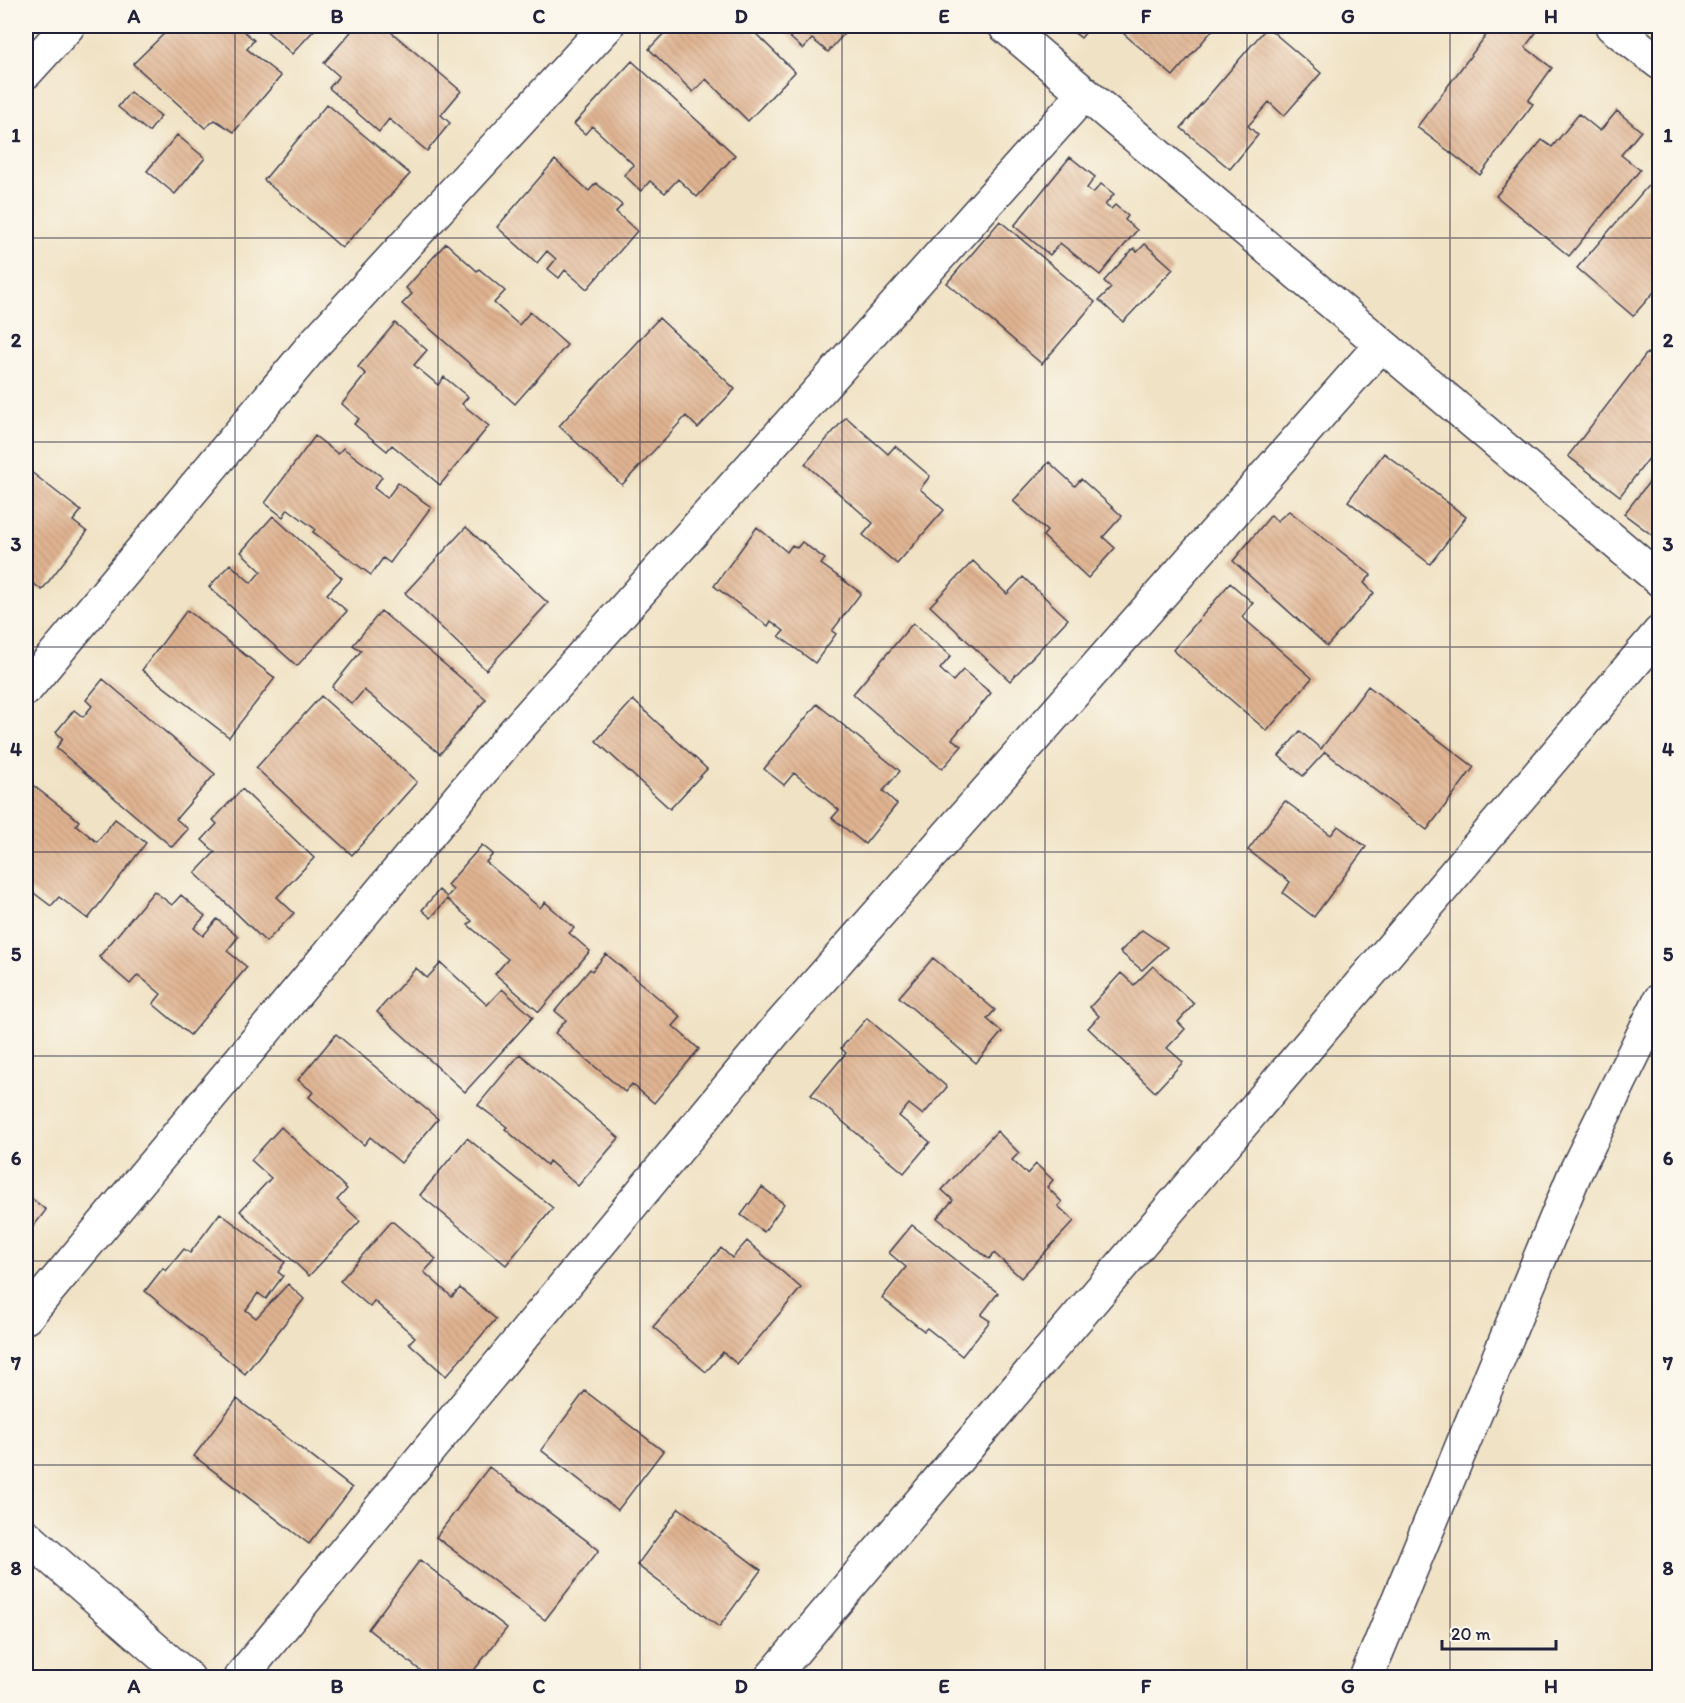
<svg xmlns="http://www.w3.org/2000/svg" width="1685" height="1703" viewBox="0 0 1685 1703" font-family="Itim,sans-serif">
  <defs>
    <pattern id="building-back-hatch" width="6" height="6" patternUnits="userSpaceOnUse" patternTransform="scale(1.5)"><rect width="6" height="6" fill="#dfb391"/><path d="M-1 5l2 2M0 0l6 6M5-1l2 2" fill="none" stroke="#bf9a7e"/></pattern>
  </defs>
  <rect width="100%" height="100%" fill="#fbf7ec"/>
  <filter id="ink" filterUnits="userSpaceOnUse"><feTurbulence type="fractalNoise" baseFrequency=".0167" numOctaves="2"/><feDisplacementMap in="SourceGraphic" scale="12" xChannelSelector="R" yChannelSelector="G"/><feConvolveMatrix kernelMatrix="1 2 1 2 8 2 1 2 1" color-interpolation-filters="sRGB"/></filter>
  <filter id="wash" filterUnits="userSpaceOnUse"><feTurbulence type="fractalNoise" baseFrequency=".008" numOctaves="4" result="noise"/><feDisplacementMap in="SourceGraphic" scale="24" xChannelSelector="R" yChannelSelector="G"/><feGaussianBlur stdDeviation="1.35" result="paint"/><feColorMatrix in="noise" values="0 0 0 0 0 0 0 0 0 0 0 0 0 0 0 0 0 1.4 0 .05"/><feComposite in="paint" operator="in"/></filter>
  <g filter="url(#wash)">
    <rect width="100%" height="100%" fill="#f0e2c4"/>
    <g id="blocks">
      <path fill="url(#building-back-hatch)" d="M 172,26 L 238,26 L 254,40 L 247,49 L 281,76 L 234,132 L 215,120 L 205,128 L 133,64 Z
        M 261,26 L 318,26 L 292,54 Z
        M 356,26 L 384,26 L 461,91 L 441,115 L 450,123 L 427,151 L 389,119 L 379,132 L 329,88 L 339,76 L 324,63 Z
        M 671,26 L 748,26 L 795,72 L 748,121 L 706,79 L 693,92 L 649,49 Z
        M 789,26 L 851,26 L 828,52 L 812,39 L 803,49 L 784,32 Z
        M 1066,26 L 1091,26 L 1081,38 Z
        M 1131,26 L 1216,26 L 1173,76 L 1124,34 Z
        M 1493,26 L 1541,26 L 1525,47 L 1552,68 L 1528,101 L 1533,104 L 1480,175 L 1417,127 Z
        M 1267,27 L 1321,73 L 1284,116 L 1269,102 L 1248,126 L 1258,135 L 1230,169 L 1181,128 Z
        M 632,61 L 735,155 L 697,197 L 678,179 L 665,193 L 650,181 L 641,191 L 624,175 L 634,165 L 592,126 L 585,134 L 574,124 Z
        M 130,92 L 161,116 L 149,132 L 118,107 Z
        M 327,104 L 410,174 L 342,248 L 264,180 Z
        M 1617,111 L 1641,131 L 1621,155 L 1640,170 L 1569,256 L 1496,196 L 1542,140 L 1552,147 L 1579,114 L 1600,131 Z
        M 177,135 L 205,158 L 175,194 L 147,171 Z
        M 1070,157 L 1095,177 L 1087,188 L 1093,193 L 1101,184 L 1114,194 L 1105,205 L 1111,209 L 1115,205 L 1128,216 L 1125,220 L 1137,230 L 1100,275 L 1060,243 L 1050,255 L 1014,226 Z
        M 555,160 L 589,191 L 596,183 L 622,205 L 616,212 L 637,231 L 587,289 L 565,270 L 559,278 L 548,269 L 556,259 L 547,251 L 537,263 L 497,227 Z
        M 1658,174 L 1660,176 L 1660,285 L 1633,316 L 1577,268 Z
        M 1000,221 L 1095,302 L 1042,364 L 947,283 Z
        M 446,243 L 477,271 L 479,269 L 505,291 L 494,303 L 519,325 L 530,312 L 567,345 L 515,404 L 402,304 L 412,294 L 406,288 Z
        M 1145,244 L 1173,269 L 1123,322 L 1099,300 L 1111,288 L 1104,281 L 1134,248 L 1137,252 Z
        M 659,318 L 735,389 L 698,428 L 686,416 L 622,485 L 559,426 Z
        M 395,323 L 427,350 L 414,365 L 438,385 L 444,377 L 468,397 L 462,404 L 489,426 L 440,485 L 392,445 L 387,451 L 354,424 L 359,419 L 342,404 L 366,374 L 358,367 Z
        M 1647,353 L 1660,363 L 1660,444 L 1620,496 L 1568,456 Z
        M 846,417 L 888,454 L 895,446 L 930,476 L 920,489 L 944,510 L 897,564 L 863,535 L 873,523 L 805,464 Z
        M 315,436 L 338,454 L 343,448 L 382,477 L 374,488 L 387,498 L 398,483 L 431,507 L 390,563 L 383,558 L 371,575 L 313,532 L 315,529 L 288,509 L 283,517 L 265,503 Z
        M 1384,453 L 1466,517 L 1430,564 L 1348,501 Z
        M 1049,462 L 1075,486 L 1081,479 L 1122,516 L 1103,537 L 1115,548 L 1088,578 L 1043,536 L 1047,531 L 1013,501 Z
        M 26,468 L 81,511 L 73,521 L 87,532 L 42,590 L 26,578 Z
        M 1660,468 L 1660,541 L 1624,514 Z
        M 1289,511 L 1371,575 L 1364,583 L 1374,593 L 1327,646 L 1233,561 L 1271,515 L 1277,521 Z
        M 273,516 L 342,578 L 327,594 L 347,611 L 297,666 L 209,587 L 230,564 L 251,583 L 261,571 L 241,552 Z
        M 466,527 L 548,603 L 486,670 L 405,593 Z
        M 757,527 L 787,552 L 792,545 L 797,548 L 802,542 L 825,559 L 821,564 L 861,593 L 832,631 L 836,634 L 815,663 L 779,636 L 784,631 L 771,621 L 768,626 L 714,586 Z
        M 973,561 L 1007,594 L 1023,577 L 1068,619 L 1010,681 L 930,606 Z
        M 1230,583 L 1253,603 L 1242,617 L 1312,678 L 1267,731 L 1173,650 Z
        M 187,610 L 275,678 L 229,737 L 142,670 Z
        M 381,611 L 486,699 L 440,754 L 364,690 L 352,704 L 332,687 L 361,651 L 353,645 Z
        M 913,623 L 951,656 L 940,669 L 953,681 L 963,670 L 991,693 L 952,739 L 962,746 L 942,769 L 853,694 Z
        M 103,679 L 215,774 L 176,819 L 188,829 L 172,847 L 56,748 L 63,739 L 56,732 L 74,710 L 83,717 L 92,706 L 86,700 Z
        M 1368,686 L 1474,767 L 1427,830 L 1325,752 L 1303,776 L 1279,756 L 1300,731 L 1321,749 Z
        M 321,696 L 417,782 L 352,855 L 256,768 Z
        M 633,700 L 707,769 L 670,809 L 596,741 Z
        M 817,704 L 900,771 L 883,791 L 897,804 L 865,844 L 832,818 L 839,810 L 794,773 L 784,785 L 764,769 Z
        M 26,780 L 79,821 L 76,825 L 97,842 L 115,819 L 146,843 L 88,919 L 59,897 L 51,906 L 26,887 Z
        M 242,789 L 314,858 L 277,897 L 294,913 L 266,942 L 195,873 L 215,852 L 202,840 L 217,824 L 213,820 Z
        M 1285,801 L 1331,835 L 1338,826 L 1366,847 L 1314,917 L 1283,893 L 1290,882 L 1248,850 Z
        M 482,845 L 493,854 L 486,862 L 540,908 L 545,902 L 574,928 L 569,933 L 590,951 L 539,1012 L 495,974 L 508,959 L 468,925 L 472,921 L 447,899 L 431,918 L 422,910 L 439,890 L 447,897 L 453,890 L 447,885 Z
        M 154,891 L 172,905 L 181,895 L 205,916 L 194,928 L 203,936 L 217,919 L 238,937 L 227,951 L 247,967 L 190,1035 L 153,1004 L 161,994 L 138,975 L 130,984 L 99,957 Z
        M 1142,930 L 1167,947 L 1142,970 L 1120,952 Z
        M 606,954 L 681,1017 L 673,1026 L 699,1049 L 654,1103 L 632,1084 L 625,1092 L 555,1033 L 566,1020 L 555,1011 L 590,969 L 592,971 Z
        M 933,958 L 995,1010 L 987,1019 L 1002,1032 L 976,1063 L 899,997 Z
        M 441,963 L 487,1005 L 502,989 L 533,1017 L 465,1092 L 377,1012 L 416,968 L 427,978 Z
        M 1153,966 L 1194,1004 L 1178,1022 L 1185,1029 L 1167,1048 L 1183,1062 L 1155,1092 L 1088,1028 L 1099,1016 L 1090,1007 L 1121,973 L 1134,985 Z
        M 867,1018 L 947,1087 L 923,1115 L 909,1104 L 899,1116 L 930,1142 L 904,1173 L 811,1095 L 846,1053 L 841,1048 Z
        M 336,1034 L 438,1119 L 401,1163 L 370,1137 L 364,1145 L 309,1097 L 313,1092 L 298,1080 Z
        M 520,1054 L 619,1138 L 578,1186 L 549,1161 L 547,1165 L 505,1129 L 507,1127 L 478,1105 Z
        M 281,1127 L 347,1189 L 337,1200 L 360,1221 L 309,1276 L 240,1211 L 271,1178 L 251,1160 Z
        M 997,1131 L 1019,1153 L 1012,1160 L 1027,1174 L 1036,1164 L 1053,1180 L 1047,1187 L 1062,1202 L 1058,1206 L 1074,1221 L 1021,1278 L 994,1253 L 989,1259 L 937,1218 L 953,1200 L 942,1190 Z
        M 467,1138 L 553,1208 L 506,1265 L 420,1195 Z
        M 762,1187 L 784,1204 L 764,1232 L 741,1215 Z
        M 26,1194 L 46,1210 L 26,1236 Z
        M 220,1213 L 285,1262 L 278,1272 L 283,1276 L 266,1299 L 258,1293 L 246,1310 L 256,1318 L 288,1284 L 304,1299 L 245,1374 L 145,1291 L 163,1268 L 166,1271 L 184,1249 L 190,1253 Z
        M 392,1221 L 436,1259 L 424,1272 L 452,1297 L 460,1288 L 496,1319 L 446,1376 L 409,1343 L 415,1337 L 374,1301 L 370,1307 L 340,1281 Z
        M 912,1225 L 998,1293 L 981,1315 L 990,1321 L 962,1356 L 927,1328 L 924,1331 L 882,1298 L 906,1267 L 889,1253 Z
        M 747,1241 L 801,1288 L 737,1364 L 723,1352 L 706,1372 L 653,1327 L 721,1248 L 732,1258 Z
        M 585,1391 L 663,1451 L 618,1510 L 541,1450 Z
        M 237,1399 L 352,1488 L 309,1544 L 194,1456 Z
        M 489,1467 L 599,1550 L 545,1620 L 436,1537 Z
        M 679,1508 L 761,1570 L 719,1627 L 637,1565 Z
        M 420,1560 L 507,1628 L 468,1678 L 430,1678 L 368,1629 Z"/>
    </g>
  </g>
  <g filter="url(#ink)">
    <use href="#blocks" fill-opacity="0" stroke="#413f50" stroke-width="1.5"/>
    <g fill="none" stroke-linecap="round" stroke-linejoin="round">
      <defs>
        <path id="minor" d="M 1005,26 L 1660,580
          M 1612,26 L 1660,63
          M 26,72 L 68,26
          M 26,689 L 315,343 L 607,26
          M 26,1317 L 510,737 L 1084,94
          M 26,1536 L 188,1678
          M 240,1678 L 776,1030 L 1381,345
          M 771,1678 L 1660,632
          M 1366,1678 L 1575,1173 L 1660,1000"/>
      </defs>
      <use href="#minor" stroke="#413f50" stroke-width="36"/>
      <use href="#minor" stroke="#fff" stroke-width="33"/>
    </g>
  </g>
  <path fill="none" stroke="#22223b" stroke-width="1.5" stroke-opacity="0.55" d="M 235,26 L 235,1678M 438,26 L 438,1678M 640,26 L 640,1678M 842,26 L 842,1678M 1045,26 L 1045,1678M 1247,26 L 1247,1678M 1450,26 L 1450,1678M 26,238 L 1660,238M 26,442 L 1660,442M 26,647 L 1660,647M 26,852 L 1660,852M 26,1056 L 1660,1056M 26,1261 L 1660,1261M 26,1465 L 1660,1465"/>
  <rect width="1685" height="1703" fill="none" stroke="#fbf7ec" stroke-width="66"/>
  <path d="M1442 1640v9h114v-9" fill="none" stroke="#22223b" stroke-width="3"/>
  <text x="1451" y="1640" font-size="18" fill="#22223b" stroke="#fbf7ec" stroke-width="4.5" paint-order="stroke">20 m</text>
  <rect x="33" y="33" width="1619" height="1637" fill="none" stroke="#22223b" stroke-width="2"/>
  <g font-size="20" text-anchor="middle" font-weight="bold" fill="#22223b">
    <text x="134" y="23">A</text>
    <text x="337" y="23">B</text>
    <text x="539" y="23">C</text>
    <text x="741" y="23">D</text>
    <text x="944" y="23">E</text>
    <text x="1146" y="23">F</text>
    <text x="1348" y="23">G</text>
    <text x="1551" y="23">H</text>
    <text x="16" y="142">1</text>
    <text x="1668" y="142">1</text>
    <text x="16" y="347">2</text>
    <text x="1668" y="347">2</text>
    <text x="16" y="551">3</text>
    <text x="1668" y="551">3</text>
    <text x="16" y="756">4</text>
    <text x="1668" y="756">4</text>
    <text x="16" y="961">5</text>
    <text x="1668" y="961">5</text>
    <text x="16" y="1165">6</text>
    <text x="1668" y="1165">6</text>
    <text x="16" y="1370">7</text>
    <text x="1668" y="1370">7</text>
    <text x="16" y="1575">8</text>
    <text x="1668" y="1575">8</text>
    <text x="134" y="1693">A</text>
    <text x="337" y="1693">B</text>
    <text x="539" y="1693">C</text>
    <text x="741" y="1693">D</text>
    <text x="944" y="1693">E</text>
    <text x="1146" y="1693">F</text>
    <text x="1348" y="1693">G</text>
    <text x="1551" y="1693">H</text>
  </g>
</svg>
